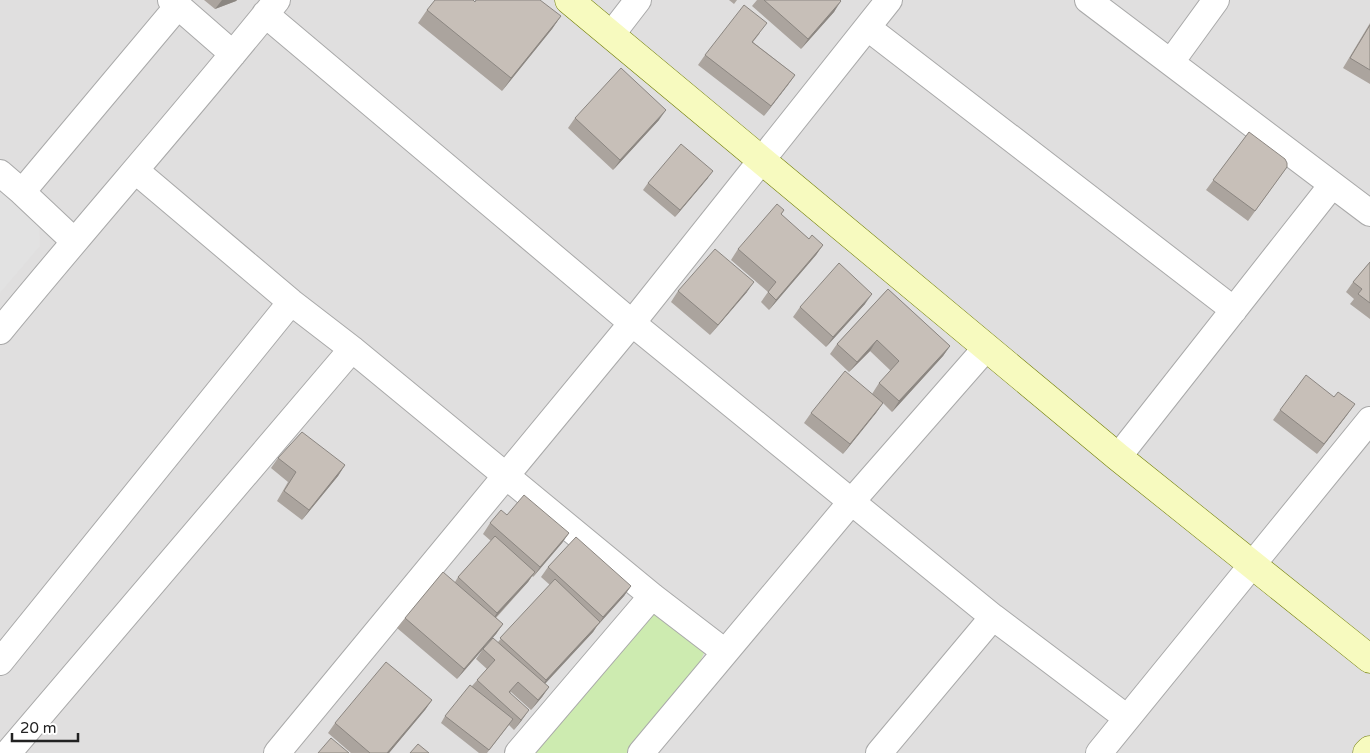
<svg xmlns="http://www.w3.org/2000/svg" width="1370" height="753" viewBox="0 0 1370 753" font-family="'Varela Round',sans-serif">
  <rect width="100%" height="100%" fill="#f2efe9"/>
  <path fill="#e0dfdf" d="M 0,0 L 1370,0 L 1370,753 L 0,753 Z"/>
  <path fill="#cdebb0" d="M 649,609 L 700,640 L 704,653 L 695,673 L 629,753 L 530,753 Z"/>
  <path fill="#e2e2e2" d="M 0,191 L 39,224 L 40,246 L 0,293 Z"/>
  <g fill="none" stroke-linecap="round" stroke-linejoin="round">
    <defs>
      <path id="street" d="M 171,0 L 233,54
        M 1088,0 L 1370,213
        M 265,14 L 632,323 L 993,617 L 1127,718
        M 868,28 L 1234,310
        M 611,35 L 638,0
        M 1171,62 L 1216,0
        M 136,171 L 291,302 L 352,349 L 652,596 L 725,652
        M 0,173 L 22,192 L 74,241
        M 22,192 L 178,6
        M 0,331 C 91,220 187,112 277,0
        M 1118,457 L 1332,185
        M 0,662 L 291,302
        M 8,753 L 352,349
        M 277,753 L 632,323 L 889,0
        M 518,753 L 652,596
        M 641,753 L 852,501 L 986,348
        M 879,753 L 993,617
        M 1099,753 L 1370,420"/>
      <path id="secondary" d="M 569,0 L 1118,457 L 1370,659
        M 1367,753 L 1370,750"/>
    </defs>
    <use href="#street" stroke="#a9a9a9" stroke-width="28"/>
    <use href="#secondary" stroke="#707d05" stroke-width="29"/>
    <use href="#street" stroke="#fff" stroke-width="26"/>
    <use href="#secondary" stroke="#f7fabf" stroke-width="28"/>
  </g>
  <path fill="#aba49e" d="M 204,0 L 237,0 L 236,1 L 215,9 Z
    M 729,0 L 737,0 L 734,4 Z
    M 757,0 L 840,0 L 834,12 L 801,49 L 752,6 Z
    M 475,2 L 561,16 L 552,29 L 502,91 L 418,23 L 427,10 Z
    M 1370,23 L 1370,84 L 1343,68 Z
    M 760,33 L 753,42 L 795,75 L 764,116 L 698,65 L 705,55 Z
    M 575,118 L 659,120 L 613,170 L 568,128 Z
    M 1249,132 L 1287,167 L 1248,221 L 1206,190 Z
    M 708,178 L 675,217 L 643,190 L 648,183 Z
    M 784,210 L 781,215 L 809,239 L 823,245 L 816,255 L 769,310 L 761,302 L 768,292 L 731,260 L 738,249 Z
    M 1370,262 L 1370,319 L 1350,304 L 1354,299 L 1346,292 L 1353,282 Z
    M 888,289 L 950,346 L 943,356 L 892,412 L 883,403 L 876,413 L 843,454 L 804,423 L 811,413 L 872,394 L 879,383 L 891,371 L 870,351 L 849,372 L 830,354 L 837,344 Z
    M 678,291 L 747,292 L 710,335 L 671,302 Z
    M 865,304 L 826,347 L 793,317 L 800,307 Z
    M 1334,397 L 1347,415 L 1317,454 L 1273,420 L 1280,410 Z
    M 278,458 L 345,465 L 338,476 L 302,520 L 277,501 L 288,482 L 271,468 Z
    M 507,515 L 569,533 L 562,543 L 533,577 L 532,576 L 528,582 L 496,618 L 503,624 L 496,634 L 457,679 L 397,628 L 405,618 L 455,582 L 458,577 L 491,541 L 483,534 L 490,523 Z
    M 548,567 L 631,586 L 624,596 L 597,626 L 593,632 L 545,684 L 549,687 L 542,697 L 531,710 L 511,692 L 510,693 L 522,720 L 514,730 L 509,725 L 487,753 L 479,753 L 441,723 L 445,716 L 472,686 L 487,669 L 476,659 L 483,649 L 498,642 L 550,585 L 541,577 Z
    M 432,700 L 425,710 L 389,753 L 351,753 L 328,733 L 335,723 Z"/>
  <path fill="#8b8681" d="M 222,0 L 237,0 L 236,1 L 215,9 Z
    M 841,1 L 834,12 L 801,49 L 808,39 Z
    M 561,16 L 552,29 L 502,91 L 511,78 Z
    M 795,75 L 788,85 L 764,116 L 771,106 Z
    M 666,110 L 659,120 L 613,170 L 620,160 Z
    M 713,171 L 708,178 L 675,217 L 680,210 Z
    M 823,245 L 816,255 L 769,310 L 776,300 Z
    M 754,282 L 747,292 L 710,335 L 718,325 Z
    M 872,294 L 865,304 L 826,347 L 833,337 Z
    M 877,340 L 870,351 L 849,372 L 857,362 Z
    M 950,346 L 943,356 L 892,412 L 899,401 Z
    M 883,403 L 876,413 L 843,454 L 850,444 Z
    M 1355,404 L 1347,415 L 1317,454 L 1324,444 Z
    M 345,465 L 338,476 L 302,520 L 309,510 Z
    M 569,533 L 562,543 L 533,577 L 540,567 Z
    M 535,572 L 528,582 L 490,623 L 497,613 Z
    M 631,586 L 624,596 L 597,626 L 593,632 L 539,690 L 546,680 L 600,622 L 603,617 Z
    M 503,624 L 496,634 L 457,679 L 464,669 Z
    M 549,687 L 542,697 L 531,710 L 538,700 Z
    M 432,700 L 425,710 L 389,753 L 387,753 Z
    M 529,710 L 522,720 L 514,730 L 521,720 Z"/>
  <path fill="#c7bfb8" stroke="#8b8681" d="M 435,0 L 473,0 L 475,2 L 476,0 L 540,0 L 561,16 L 511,78 L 427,10 Z
    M 764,0 L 840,0 L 841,1 L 808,39 Z
    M 744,5 L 767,23 L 752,42 L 795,75 L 771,106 L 705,55 Z
    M 1370,25 L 1370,70 L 1350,58 Z
    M 621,68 L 666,110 L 620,160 L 575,118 Z
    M 1249,132 L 1285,159 L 1287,163 L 1287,167 L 1255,211 L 1213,180 Z
    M 681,144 L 713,171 L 680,210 L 648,183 Z
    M 777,204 L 784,210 L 781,214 L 809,239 L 812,235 L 823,245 L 776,300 L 768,292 L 776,282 L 738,249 Z
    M 715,249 L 754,282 L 718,325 L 678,291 Z
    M 1370,262 L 1370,303 L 1358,294 L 1362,289 L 1353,282 Z
    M 839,263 L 872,294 L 833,337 L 800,307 Z
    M 888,289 L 950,346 L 899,401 L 879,383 L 899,361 L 877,340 L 857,362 L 837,344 Z
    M 845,371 L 883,403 L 850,444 L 811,413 Z
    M 1306,375 L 1334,397 L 1338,392 L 1355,404 L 1324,444 L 1280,410 Z
    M 302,432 L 345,465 L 309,510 L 284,491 L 296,472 L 278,458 Z
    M 524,495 L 569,533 L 540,567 L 490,523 L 501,510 L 507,515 Z
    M 495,536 L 535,572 L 497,613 L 458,577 Z
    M 576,537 L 631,586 L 603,617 L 548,567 Z
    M 443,572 L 503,624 L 464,669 L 405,618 Z
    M 555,579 L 600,622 L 546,680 L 500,638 Z
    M 493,638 L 549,687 L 538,700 L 518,682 L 509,692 L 529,710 L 521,720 L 477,680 L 495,660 L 483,649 Z
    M 386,662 L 432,700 L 387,753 L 370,753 L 335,723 Z
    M 470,685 L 513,719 L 489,750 L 445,716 Z
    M 331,738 L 349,753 L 318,753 Z
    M 418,744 L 429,753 L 410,753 Z"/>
  <path d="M12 733v8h66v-8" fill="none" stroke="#222222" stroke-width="2.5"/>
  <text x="20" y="733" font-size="15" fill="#222222" stroke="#ffffff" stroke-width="4" paint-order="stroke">20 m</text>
</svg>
